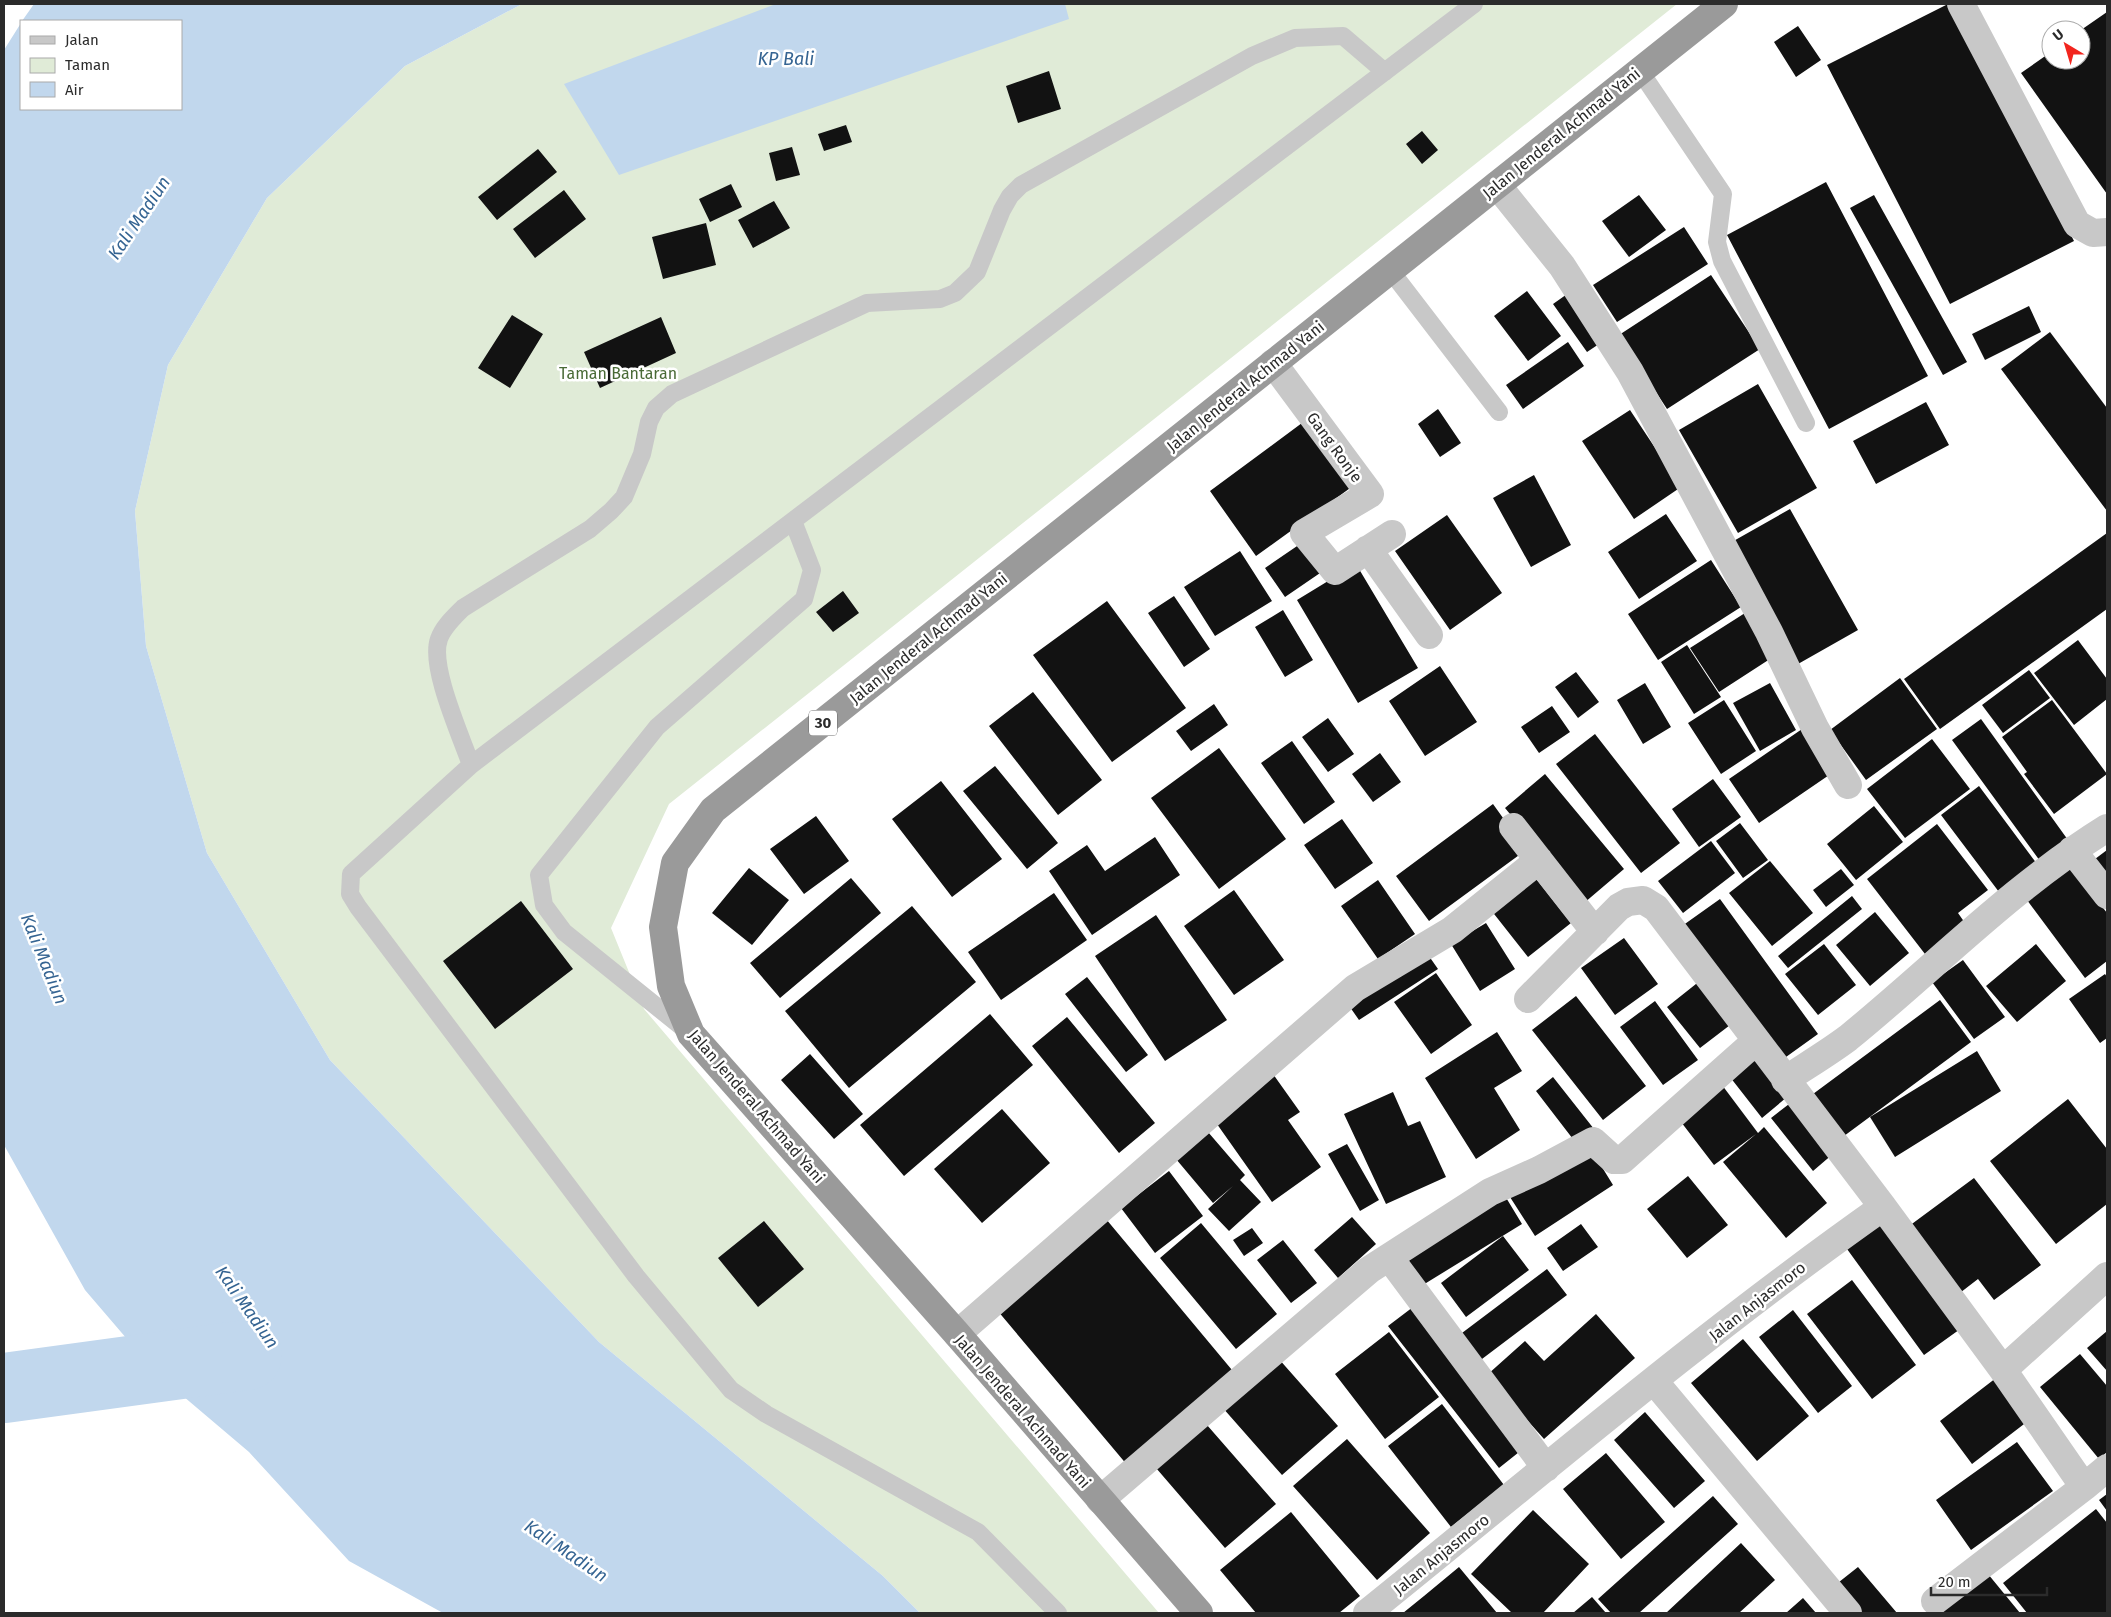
<svg xmlns="http://www.w3.org/2000/svg" width="2111" height="1617" viewBox="0 0 2111 1617" font-family="'Fira Sans',sans-serif">
  <rect width="100%" height="100%" fill="#fff"/>
  <path fill="#e0ebd7" d="M 522,4 L 1677,4 L 669,804 L 611,928 L 644,1009 L 1159,1613 L 920,1613 L 883,1576 L 599,1342 L 330,1060 L 207,853 L 146,646 L 135,511 L 168,365 L 267,198 L 405,66 Z"/>
  <path fill="#c1d7ed" d="M 34,4 L 522,4 L 405,66 L 267,198 L 168,365 L 135,511 L 146,646 L 207,853 L 330,1060 L 599,1342 L 883,1576 L 920,1613 L 443,1613 L 349,1561 L 249,1452 L 157,1374 L 85,1290 L 4,1145 L 4,50 L 21,23 L 21,109 L 181,109 L 181,21 L 22,21 Z
    M 776,4 L 1065,4 L 1069,19 L 619,175 L 564,84 Z"/>
  <g fill="none" stroke-linecap="round" stroke-linejoin="round">
    <path stroke="#c1d7ed" stroke-width="70" d="M 4,1388 L 247,1355"/>
  </g>
  <path fill="#121212" d="M 1948,4 L 1952,4 L 2074,241 L 1950,304 L 1827,65 Z
    M 2107,12 L 2107,194 L 2021,73 L 2051,52 L 2051,60 L 2081,60 L 2081,30 Z
    M 1798,26 L 1821,60 L 1796,77 L 1774,42 Z
    M 1049,71 L 1061,109 L 1018,123 L 1006,86 Z
    M 846,125 L 852,142 L 824,151 L 818,134 Z
    M 1422,131 L 1438,150 L 1422,164 L 1406,144 Z
    M 792,147 L 800,175 L 776,181 L 769,153 Z
    M 538,149 L 557,172 L 497,220 L 478,197 Z
    M 1826,182 L 1928,376 L 1829,429 L 1727,235 Z
    M 731,184 L 742,207 L 710,222 L 699,199 Z
    M 564,190 L 586,219 L 535,258 L 513,229 Z
    M 1639,195 L 1666,230 L 1629,257 L 1602,221 Z
    M 1874,195 L 1967,362 L 1943,375 L 1850,208 Z
    M 774,201 L 790,228 L 753,248 L 738,220 Z
    M 706,223 L 716,265 L 663,279 L 652,237 Z
    M 1684,227 L 1708,264 L 1617,322 L 1593,285 Z
    M 1711,275 L 1760,349 L 1667,409 L 1619,335 Z
    M 1527,291 L 1561,336 L 1528,361 L 1494,316 Z
    M 1570,292 L 1605,340 L 1587,352 L 1553,304 Z
    M 2029,306 L 2041,332 L 1985,360 L 1972,334 Z
    M 512,315 L 543,334 L 510,388 L 478,368 Z
    M 661,317 L 676,353 L 600,388 L 584,352 Z
    M 2050,332 L 2107,408 L 2107,511 L 2001,369 Z
    M 1568,342 L 1584,366 L 1523,409 L 1506,385 Z
    M 1758,384 L 1817,488 L 1738,533 L 1679,430 Z
    M 1926,402 L 1949,445 L 1876,484 L 1853,441 Z
    M 1438,409 L 1461,443 L 1440,457 L 1418,424 Z
    M 1630,410 L 1681,487 L 1634,519 L 1582,441 Z
    M 1306,420 L 1353,486 L 1256,556 L 1210,491 Z
    M 1534,475 L 1571,545 L 1531,567 L 1493,498 Z
    M 1790,509 L 1858,630 L 1798,664 L 1730,543 Z
    M 1666,514 L 1697,561 L 1639,599 L 1608,552 Z
    M 1447,515 L 1502,593 L 1450,630 L 1395,551 Z
    M 2107,533 L 2107,609 L 1940,729 L 1904,679 Z
    M 1303,542 L 1323,571 L 1285,597 L 1265,568 Z
    M 1240,551 L 1272,601 L 1215,636 L 1184,587 Z
    M 1711,560 L 1741,607 L 1658,660 L 1628,614 Z
    M 1356,564 L 1418,668 L 1358,703 L 1297,600 Z
    M 843,591 L 859,613 L 833,632 L 816,612 Z
    M 1174,596 L 1210,649 L 1184,667 L 1148,613 Z
    M 1107,601 L 1186,708 L 1112,762 L 1033,655 Z
    M 1283,610 L 1313,660 L 1285,677 L 1255,627 Z
    M 1745,613 L 1773,657 L 1719,692 L 1690,648 Z
    M 2078,640 L 2107,679 L 2107,699 L 2074,725 L 2034,673 Z
    M 1687,645 L 1721,697 L 1694,714 L 1661,662 Z
    M 1440,666 L 1477,722 L 1425,756 L 1389,701 Z
    M 2029,670 L 2050,698 L 2003,733 L 1982,705 Z
    M 1576,672 L 1599,702 L 1578,718 L 1555,687 Z
    M 1900,678 L 1937,729 L 1866,780 L 1830,730 Z
    M 1645,683 L 1671,727 L 1643,744 L 1617,700 Z
    M 1770,683 L 1796,730 L 1760,751 L 1733,703 Z
    M 1033,692 L 1102,780 L 1058,815 L 989,726 Z
    M 1724,700 L 1756,751 L 1721,774 L 1688,723 Z
    M 2052,700 L 2107,774 L 2054,814 L 2024,774 L 2027,772 L 2002,737 Z
    M 1214,704 L 1228,725 L 1191,751 L 1176,731 Z
    M 1552,706 L 1570,732 L 1539,753 L 1521,727 Z
    M 1328,718 L 1354,754 L 1328,772 L 1302,737 Z
    M 1981,719 L 2068,840 L 2040,861 L 1952,740 Z
    M 1805,727 L 1835,771 L 1759,823 L 1729,779 Z
    M 1595,734 L 1680,843 L 1641,873 L 1556,764 Z
    M 1932,739 L 1970,789 L 1905,838 L 1867,789 Z
    M 1292,741 L 1335,802 L 1304,824 L 1261,763 Z
    M 1219,748 L 1286,839 L 1219,889 L 1151,798 Z
    M 1380,753 L 1401,782 L 1373,802 L 1352,774 Z
    M 995,766 L 1058,843 L 1027,869 L 963,791 Z
    M 1545,774 L 1624,869 L 1584,903 L 1505,808 Z
    M 1713,779 L 1741,817 L 1699,847 L 1672,809 Z
    M 941,781 L 1002,859 L 952,897 L 892,819 Z
    M 1979,786 L 2037,864 L 1999,892 L 1941,815 Z
    M 1493,804 L 1526,850 L 1429,921 L 1396,876 Z
    M 1874,806 L 1903,842 L 1856,880 L 1827,844 Z
    M 816,816 L 849,861 L 804,894 L 770,849 Z
    M 1342,819 L 1373,863 L 1335,889 L 1304,845 Z
    M 1740,823 L 1768,860 L 1743,878 L 1716,841 Z
    M 1937,824 L 1988,890 L 1958,913 L 1965,923 L 1925,954 L 1867,879 Z
    M 1155,837 L 1180,875 L 1092,935 L 1049,871 L 1087,845 L 1105,871 Z
    M 1711,841 L 1735,873 L 1683,913 L 1658,881 Z
    M 2107,850 L 2107,883 L 2091,862 Z
    M 1770,861 L 1813,913 L 1772,946 L 1729,893 Z
    M 2068,862 L 2107,913 L 2107,961 L 2085,978 L 2024,896 Z
    M 749,868 L 789,900 L 752,945 L 712,913 Z
    M 1841,869 L 1854,885 L 1826,907 L 1813,890 Z
    M 1530,871 L 1571,923 L 1528,957 L 1487,905 Z
    M 851,878 L 881,913 L 780,998 L 750,963 Z
    M 1378,880 L 1415,934 L 1378,959 L 1341,906 Z
    M 1234,890 L 1284,960 L 1234,995 L 1184,926 Z
    M 1054,893 L 1087,940 L 1001,1000 L 968,952 Z
    M 1852,896 L 1862,909 L 1788,968 L 1778,956 Z
    M 1720,899 L 1818,1034 L 1779,1062 L 1682,926 Z
    M 521,901 L 573,969 L 495,1029 L 443,961 Z
    M 912,906 L 976,982 L 849,1088 L 785,1011 Z
    M 1875,912 L 1909,953 L 1870,986 L 1836,945 Z
    M 1156,915 L 1227,1020 L 1165,1061 L 1095,956 Z
    M 1486,923 L 1515,969 L 1480,991 L 1451,944 Z
    M 1624,938 L 1658,984 L 1615,1015 L 1581,968 Z
    M 1824,944 L 1856,985 L 1818,1015 L 1785,974 Z
    M 2036,944 L 2066,981 L 2017,1022 L 1986,986 Z
    M 1424,949 L 1438,969 L 1359,1020 L 1345,1000 Z
    M 1963,960 L 2005,1017 L 1974,1039 L 1932,982 Z
    M 1436,973 L 1472,1025 L 1431,1054 L 1394,1002 Z
    M 2105,974 L 2107,977 L 2107,1038 L 2100,1043 L 2069,999 Z
    M 1087,977 L 1148,1055 L 1126,1072 L 1065,994 Z
    M 1701,980 L 1734,1022 L 1700,1048 L 1667,1007 Z
    M 1576,996 L 1646,1086 L 1603,1120 L 1532,1030 Z
    M 1940,1000 L 1971,1042 L 1844,1136 L 1813,1094 Z
    M 1655,1001 L 1698,1060 L 1663,1085 L 1620,1027 Z
    M 990,1014 L 1033,1065 L 904,1176 L 860,1125 Z
    M 1067,1017 L 1155,1123 L 1119,1153 L 1032,1046 Z
    M 1497,1032 L 1522,1071 L 1494,1088 L 1520,1130 L 1476,1159 L 1425,1078 Z
    M 1977,1051 L 2001,1091 L 1895,1157 L 1870,1117 Z
    M 810,1054 L 863,1114 L 834,1139 L 781,1080 Z
    M 1755,1057 L 1787,1097 L 1762,1118 L 1730,1077 Z
    M 1273,1074 L 1300,1112 L 1288,1120 L 1321,1167 L 1272,1202 L 1212,1117 Z
    M 1553,1077 L 1594,1129 L 1576,1143 L 1536,1091 Z
    M 1722,1085 L 1758,1133 L 1764,1127 L 1827,1203 L 1786,1238 L 1723,1162 L 1756,1134 L 1714,1165 L 1678,1118 Z
    M 1393,1092 L 1408,1126 L 1420,1121 L 1446,1177 L 1386,1204 L 1344,1114 Z
    M 2068,1099 L 2107,1149 L 2107,1204 L 2056,1244 L 1990,1161 Z
    M 1793,1101 L 1834,1153 L 1813,1171 L 1771,1118 Z
    M 1002,1109 L 1050,1163 L 982,1223 L 934,1169 Z
    M 1208,1132 L 1245,1175 L 1240,1180 L 1261,1202 L 1229,1231 L 1208,1209 L 1233,1186 L 1213,1203 L 1176,1159 Z
    M 1347,1144 L 1379,1200 L 1360,1211 L 1328,1154 Z
    M 1589,1146 L 1613,1185 L 1535,1236 L 1510,1197 Z
    M 1169,1171 L 1203,1216 L 1155,1253 L 1121,1208 Z
    M 1688,1176 L 1728,1225 L 1687,1258 L 1647,1209 Z
    M 1974,1178 L 2041,1265 L 1994,1300 L 1978,1279 L 1952,1299 L 1901,1232 Z
    M 1502,1191 L 1522,1224 L 1418,1288 L 1398,1256 Z
    M 1352,1217 L 1376,1244 L 1338,1278 L 1314,1250 Z
    M 1106,1219 L 1237,1376 L 1128,1466 L 997,1310 Z
    M 764,1221 L 804,1269 L 758,1307 L 718,1258 Z
    M 1886,1221 L 1963,1327 L 1924,1355 L 1847,1249 Z
    M 1201,1223 L 1277,1314 L 1236,1349 L 1160,1258 Z
    M 1581,1224 L 1598,1247 L 1563,1271 L 1547,1248 Z
    M 1252,1228 L 1263,1243 L 1244,1256 L 1233,1240 Z
    M 1503,1236 L 1529,1270 L 1466,1317 L 1441,1283 Z
    M 1283,1240 L 1317,1283 L 1291,1303 L 1257,1260 Z
    M 1547,1269 L 1567,1295 L 1478,1362 L 1458,1336 Z
    M 1852,1280 L 1916,1365 L 1872,1399 L 1807,1314 Z
    M 1417,1304 L 1528,1445 L 1499,1468 L 1388,1326 Z
    M 1793,1310 L 1852,1386 L 1818,1413 L 1759,1337 Z
    M 1596,1314 L 1635,1358 L 1544,1439 L 1487,1375 L 1525,1341 L 1544,1361 Z
    M 2107,1331 L 2107,1371 L 2087,1348 Z
    M 1389,1332 L 1439,1397 L 1385,1439 L 1335,1374 Z
    M 1743,1339 L 1809,1416 L 1757,1461 L 1691,1383 Z
    M 2080,1354 L 2107,1386 L 2107,1452 L 2099,1459 L 2040,1387 Z
    M 1278,1358 L 1338,1426 L 1282,1475 L 1222,1407 Z
    M 1996,1378 L 2028,1421 L 1972,1464 L 1940,1421 Z
    M 1442,1404 L 1504,1485 L 1451,1527 L 1388,1446 Z
    M 1645,1412 L 1705,1481 L 1674,1508 L 1614,1440 Z
    M 1200,1417 L 1276,1504 L 1225,1548 L 1150,1461 Z
    M 1347,1439 L 1430,1533 L 1377,1580 L 1293,1486 Z
    M 2017,1442 L 2053,1491 L 1971,1550 L 1936,1500 Z
    M 1606,1453 L 1665,1522 L 1621,1559 L 1563,1489 Z
    M 2107,1494 L 2107,1511 L 2099,1500 Z
    M 1713,1496 L 1738,1524 L 1639,1613 L 1611,1613 L 1598,1599 Z
    M 2096,1509 L 2107,1523 L 2107,1613 L 2027,1613 L 2003,1583 Z
    M 1533,1510 L 1589,1564 L 1543,1613 L 1512,1613 L 1471,1574 Z
    M 1291,1512 L 1360,1596 L 1339,1613 L 1256,1613 L 1220,1570 Z
    M 1741,1543 L 1775,1580 L 1739,1613 L 1666,1613 Z
    M 1459,1567 L 1497,1613 L 1403,1613 L 1424,1596 Z
    M 1858,1567 L 1897,1613 L 1857,1613 L 1834,1586 Z
    M 1988,1574 L 2020,1613 L 1939,1613 Z
    M 1592,1597 L 1606,1613 L 1573,1613 Z
    M 1803,1598 L 1816,1613 L 1786,1613 Z"/>
  <g fill="none" stroke-linecap="round" stroke-linejoin="round">
    <path stroke="#c8c8c8" stroke-width="18" d="M 1640,71 L 1723,194 L 1717,242 L 1722,261 L 1806,423
      M 1390,270 L 1499,412
      M 471,765 C 461,736 429,666 439,639 C 443,627 454,617 463,608 L 590,529 L 611,511 L 624,497 L 642,454 L 649,422 L 656,408 L 672,394 L 867,303 L 940,299 L 955,293 L 977,272 L 1002,210 L 1010,196 L 1021,185 L 1252,56 L 1295,38 L 1343,36 L 1385,72
      M 687,1031 L 564,932 L 544,905 L 539,875 L 657,727 L 804,599 L 812,570 L 793,521
      M 1058,1613 L 978,1532 L 766,1414 L 731,1390 L 636,1276 L 358,907 L 350,894 L 351,874 L 471,765 L 1474,4"/>
    <path stroke="#c8c8c8" stroke-width="28" d="M 1961,4 L 2077,224 L 2093,233 L 2107,232
      M 1497,185 L 1562,266 L 1630,372 L 1769,632 L 1815,728 L 1848,785
      M 1273,363 L 1370,494 L 1304,533 L 1335,571 L 1392,534
      M 1368,549 L 1429,635
      M 1513,827 L 1595,932
      M 2072,850 L 2107,895
      M 1528,999 L 1619,907 L 1628,902 L 1643,900 L 1656,908 L 1883,1207
      M 1785,1080 C 1806,1066 1828,1053 1848,1038 C 1934,968 2012,887 2107,828
      M 1389,1257 L 1546,1468
      M 957,1334 L 1355,988 L 1452,930 L 1539,860
      M 2003,1370 L 2084,1487 L 2107,1468
      M 1654,1381 L 1848,1613
      M 1100,1500 L 1369,1270 L 1490,1192 L 1539,1170 L 1593,1141 L 1614,1160 L 1622,1160 L 1756,1041
      M 1935,1601 L 2084,1487
      M 1367,1613 C 1537,1476 1704,1333 1883,1207 L 2003,1370 L 2107,1276"/>
    <path stroke="#9a9a9a" stroke-width="28" d="M 1199,1613 L 957,1334 L 691,1034 L 671,986 L 663,927 L 675,863 L 713,810 L 1724,4"/>
  </g>
  <g text-anchor="middle" stroke-width="5" stroke-linejoin="round" paint-order="stroke">
    <rect fill="#fff" stroke="#6b6b6b" stroke-width="1" x="809" y="710.5" width="28" height="25" rx="4"/>
    <g font-size="15" font-weight="bold" fill="#2b2b2b">
      <text x="823" y="728">30</text>
    </g>
    <g font-size="16" fill="#2b2b2b" stroke="#fff">
      <text transform="translate(1561 133) rotate(-39)" y="6">Jalan Jenderal Achmad Yani</text>
      <text transform="translate(1245 386) rotate(-39)" y="6">Jalan Jenderal Achmad Yani</text>
      <text transform="translate(1335 447) rotate(54)" y="6">Gang Ronje</text>
      <text transform="translate(928 638) rotate(-39)" y="6">Jalan Jenderal Achmad Yani</text>
      <text transform="translate(757 1106) rotate(49)" y="6">Jalan Jenderal Achmad Yani</text>
      <text transform="translate(1757 1301) rotate(-38)" y="6">Jalan Anjasmoro</text>
      <text transform="translate(1023 1411) rotate(49)" y="6">Jalan Jenderal Achmad Yani</text>
      <text transform="translate(1441 1554) rotate(-39)" y="6">Jalan Anjasmoro</text>
    </g>
    <g font-size="16" fill="#496a36" stroke="#fff">
      <text x="618" y="379">Taman Bantaran</text>
    </g>
    <g font-size="18" font-style="italic" fill="#356492" stroke="#fff">
      <text x="786" y="65">KP Bali</text>
      <text transform="translate(139 218) rotate(-56)" y="6">Kali Madiun</text>
      <text transform="translate(44 959) rotate(68)" y="6">Kali Madiun</text>
      <text transform="translate(247 1307) rotate(55)" y="6">Kali Madiun</text>
      <text transform="translate(566 1551) rotate(34)" y="6">Kali Madiun</text>
    </g>
  </g>
  <rect width="2111" height="1617" fill="none" stroke="#2b2b2b" stroke-width="10"/>
  <rect x="20" y="20" width="162" height="90" fill="#ffffff" stroke="#aaaaaa"/>
  <rect x="30" y="36" width="25" height="8" fill="#c8c8c8" stroke="#aaaaaa"/>
  <text x="65" y="45" font-size="15" fill="#2b2b2b">Jalan</text>
  <rect x="30" y="58" width="25" height="15" fill="#e0ebd7" stroke="#aaaaaa"/>
  <text x="65" y="70" font-size="15" fill="#2b2b2b">Taman</text>
  <rect x="30" y="82" width="25" height="15" fill="#c1d7ed" stroke="#aaaaaa"/>
  <text x="65" y="95" font-size="15" fill="#2b2b2b">Air</text>
  <g transform="translate(2066 45) rotate(322)"><circle r="24" fill="#ffffff" stroke="#aaaaaa"/>
  <path d="M0-4L9 19L0 12L-9 19Z" fill="#f2251e"/>
  <text y="-8" font-size="14" font-weight="bold" text-anchor="middle" fill="#2b2b2b">U</text>
  </g>
  <path d="M1931 1587v8h116v-8" fill="none" stroke="#2b2b2b" stroke-width="2.5"/>
  <text x="1938" y="1587" font-size="15" fill="#2b2b2b" stroke="#ffffff" stroke-width="4" paint-order="stroke">20 m</text>
</svg>
